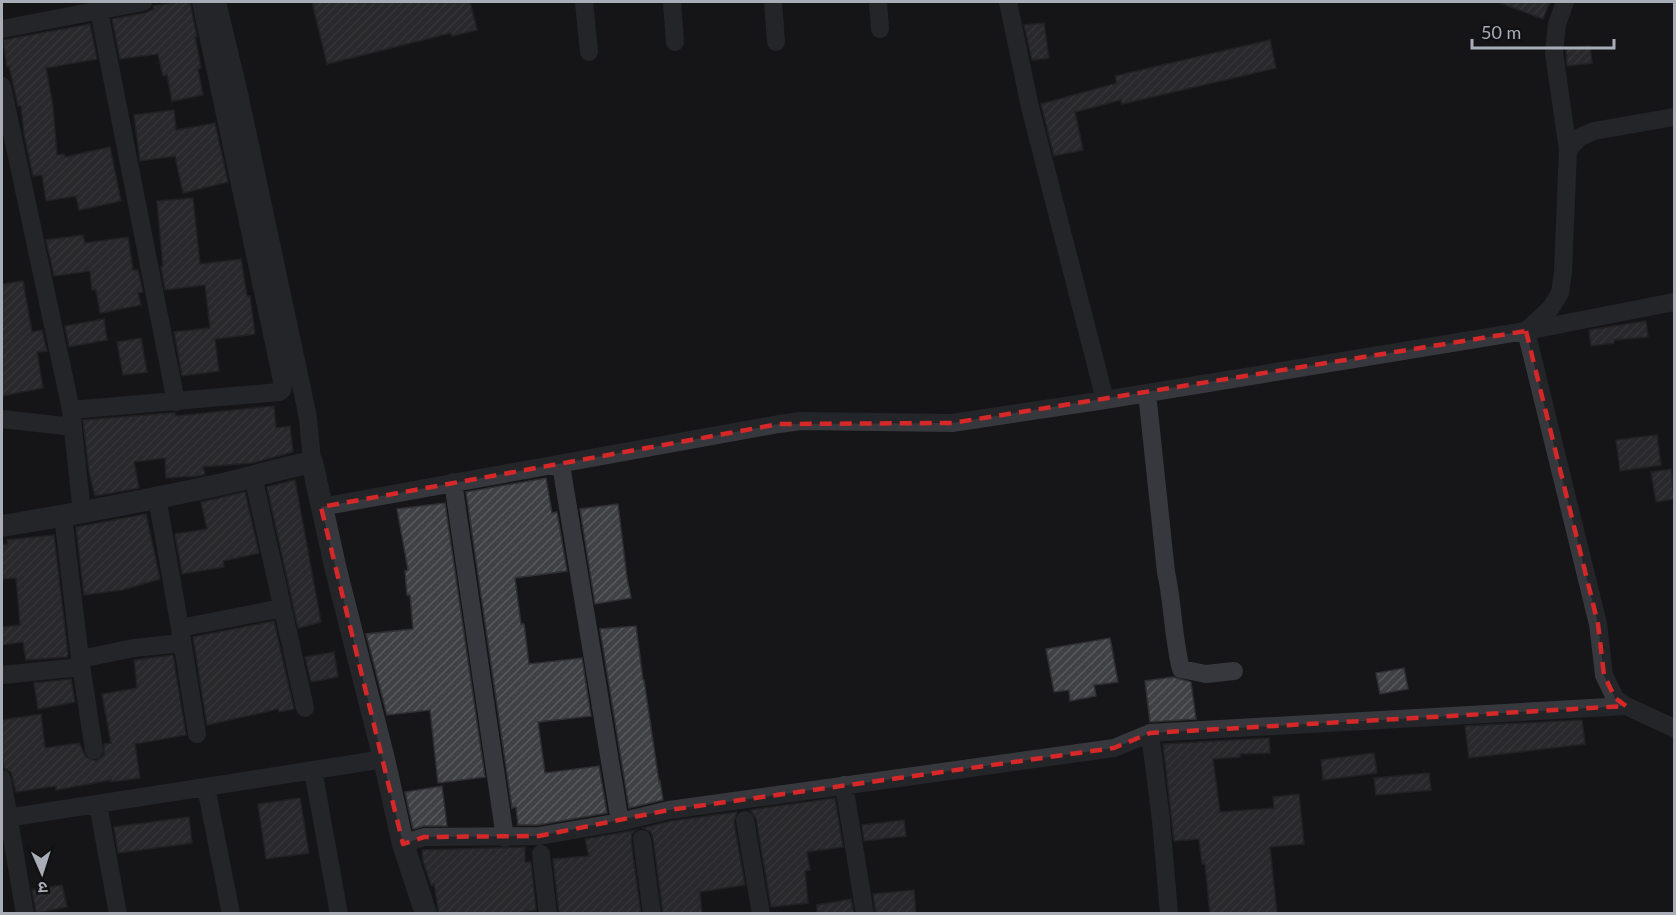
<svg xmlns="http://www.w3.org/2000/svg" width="1676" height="915" viewBox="0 0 1676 915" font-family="Lato,'Noto Sans Devanagari',sans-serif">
  <defs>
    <pattern id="building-hatch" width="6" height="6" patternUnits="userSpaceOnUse" patternTransform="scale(1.5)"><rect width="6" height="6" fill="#404145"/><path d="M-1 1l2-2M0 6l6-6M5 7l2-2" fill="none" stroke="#595a5e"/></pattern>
  </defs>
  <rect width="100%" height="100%" fill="#161618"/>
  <path fill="url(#building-hatch)" stroke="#303034" stroke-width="1.5" d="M 176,2 L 190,2 L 197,37 L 195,37 L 201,68 L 198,69 L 203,95 L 172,101 L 167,75 L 163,76 L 158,54 L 120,59 L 112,19 L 145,13 L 154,9 L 153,6 Z
    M 312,2 L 470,2 L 477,30 L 452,36 L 451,33 L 327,64 Z
    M 1501,2 L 1550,2 L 1543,19 L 1500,3 Z
    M 1044,23 L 1049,58 L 1032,60 L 1024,25 Z
    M 90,24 L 97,59 L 46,68 L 53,106 L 57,155 L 64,154 L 65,157 L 110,147 L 121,201 L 79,210 L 76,196 L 46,201 L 42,175 L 33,176 L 24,134 L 21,106 L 18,106 L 9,66 L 7,67 L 3,40 Z
    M 1270,40 L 1276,68 L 1122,104 L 1121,100 L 1075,112 L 1083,150 L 1054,156 L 1041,104 L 1117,83 L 1115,76 Z
    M 1590,46 L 1592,63 L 1567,66 L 1566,49 Z
    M 174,110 L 176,130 L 215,123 L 228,182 L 183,193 L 175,156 L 140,161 L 134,115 Z
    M 193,198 L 200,264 L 241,259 L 247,296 L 250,296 L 255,334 L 215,339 L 219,371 L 182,376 L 174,332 L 210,328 L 205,285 L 165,290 L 161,267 L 163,267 L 157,201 Z
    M 83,235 L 85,243 L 128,237 L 133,270 L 138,270 L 143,292 L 138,293 L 141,305 L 100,313 L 96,290 L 92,290 L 90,271 L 54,276 L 46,240 Z
    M 23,281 L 32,332 L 42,330 L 47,351 L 37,352 L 43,388 L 2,396 L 2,284 Z
    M 104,319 L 107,340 L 69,347 L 65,326 Z
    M 1646,321 L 1648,337 L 1614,340 L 1614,343 L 1591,346 L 1589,330 Z
    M 141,338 L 147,372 L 123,375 L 117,342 Z
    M 274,406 L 276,428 L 290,426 L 293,452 L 252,463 L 203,467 L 205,474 L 198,476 L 166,478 L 165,458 L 134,462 L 139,488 L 95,496 L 89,472 L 83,420 L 172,413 L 175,413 L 176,416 Z
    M 1657,435 L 1661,465 L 1620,471 L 1616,440 Z
    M 1671,469 L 1674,499 L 1656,502 L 1651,472 Z
    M 546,478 L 552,513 L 557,512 L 567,571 L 515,578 L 521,624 L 524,624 L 529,664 L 582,658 L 591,716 L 538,722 L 545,773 L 599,766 L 607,813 L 538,825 L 518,825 L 516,807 L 512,808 L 466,492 Z
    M 295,480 L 321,622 L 298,628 L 267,487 Z
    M 245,492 L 259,553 L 223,561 L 224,567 L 182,574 L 175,534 L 207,529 L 201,502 Z
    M 445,503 L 485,777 L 438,783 L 430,710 L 387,715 L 366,634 L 413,629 L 410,595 L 407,595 L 405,571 L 408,570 L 397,509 Z
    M 618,504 L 627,578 L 631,598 L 595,604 L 580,509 Z
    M 146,514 L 160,579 L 122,590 L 84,595 L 76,527 Z
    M 54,535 L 68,654 L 67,657 L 26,660 L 23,642 L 2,645 L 2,627 L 20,625 L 16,578 L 2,579 L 2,545 L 8,544 L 7,540 Z
    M 274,621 L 294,709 L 279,712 L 278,709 L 207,725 L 193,637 Z
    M 636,626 L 643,680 L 644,680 L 659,782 L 660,781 L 663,800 L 629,808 L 600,629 Z
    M 1110,638 L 1118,682 L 1094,685 L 1096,696 L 1070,701 L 1069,690 L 1054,692 L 1046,649 Z
    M 334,652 L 338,677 L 311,682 L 305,657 Z
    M 173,655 L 186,735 L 135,744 L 140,778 L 111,782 L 111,780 L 56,790 L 56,786 L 16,792 L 11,772 L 4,768 L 2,754 L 2,720 L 41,714 L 45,748 L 79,743 L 86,757 L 96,761 L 104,755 L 104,744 L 111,743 L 102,694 L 137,688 L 134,660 Z
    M 1404,668 L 1408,689 L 1380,694 L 1376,673 Z
    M 1173,677 L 1191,682 L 1196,719 L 1150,722 L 1145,681 Z
    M 71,679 L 75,702 L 38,709 L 34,683 Z
    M 1582,720 L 1585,744 L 1469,758 L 1465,726 Z
    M 1269,738 L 1270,753 L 1240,754 L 1240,757 L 1213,759 L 1220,812 L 1274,808 L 1273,797 L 1299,794 L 1304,844 L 1270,847 L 1277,914 L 1210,914 L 1205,864 L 1202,864 L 1199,839 L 1174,841 L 1163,744 Z
    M 1374,753 L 1377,773 L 1323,780 L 1321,760 Z
    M 1429,773 L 1431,790 L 1376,795 L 1374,778 Z
    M 442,786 L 447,826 L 424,826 L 413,829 L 405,792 Z
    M 300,798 L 309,853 L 266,859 L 258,804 Z
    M 835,798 L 843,847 L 807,852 L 810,870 L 805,871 L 808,903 L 771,907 L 756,818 L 750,810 Z
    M 737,812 L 734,822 L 745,885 L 700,892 L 702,914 L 663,914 L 653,838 L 651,832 L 643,828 L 671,821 Z
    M 189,817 L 192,843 L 118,853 L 114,827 Z
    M 904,820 L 906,836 L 864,841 L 862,825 Z
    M 636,830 L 632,834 L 631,840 L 641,914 L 559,914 L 553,859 L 589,856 L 585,839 Z
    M 525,847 L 525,862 L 531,862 L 536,910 L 521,912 L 521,914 L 439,914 L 434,884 L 431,885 L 423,861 L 422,850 Z
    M 62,885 L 67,907 L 36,913 L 32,890 Z
    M 914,890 L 916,914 L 876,914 L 873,894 Z
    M 851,899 L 854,914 L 817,914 L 817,905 Z"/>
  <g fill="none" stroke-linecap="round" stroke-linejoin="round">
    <path stroke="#37383d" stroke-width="18" d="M 217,2 L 238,89 L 302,389 L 308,418 L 312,462
      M 584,2 L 589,52
      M 672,2 L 675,42
      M 773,2 L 776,42
      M 878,2 L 880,29
      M 1008,2 L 1030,107 L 1105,400
      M 1565,2 L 1557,24 L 1554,53 L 1568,150
      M 99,11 L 176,402
      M 2,29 L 143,2
      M 2,86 L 71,410 L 82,513
      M 1674,302 L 1526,331 L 1598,624 L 1604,675 L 1615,698 L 1626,706 L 1674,728
      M 1147,393 L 1166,572 C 1173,604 1173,638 1181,669 L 1206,674 L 1234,671
      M 71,410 L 279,392 L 282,390 L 283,385 L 201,2
      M 2,419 L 73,427
      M 561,465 L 620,822
      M 253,476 L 305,708
      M 453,482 L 505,838
      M 157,497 L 180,628
      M 321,507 L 779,424 L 801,421 L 952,423 L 1105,400 L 1526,331 L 1550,309 L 1560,293 L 1563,272 L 1568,150 L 1580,137 L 1594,131 L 1674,117
      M 63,516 L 80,659
      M 2,675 L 81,667
      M 1150,733 L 1161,820 L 1169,914
      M 197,734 L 180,628 L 282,608
      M 94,750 L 80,659 L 134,648 L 182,643
      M 313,770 L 339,914
      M 2,779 L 25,914
      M 844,785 L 865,914
      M 206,787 L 231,914
      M 98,804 L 118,914
      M 7,818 L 384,759
      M 745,820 L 761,914
      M 642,839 L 652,914
      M 403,844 L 424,837 L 539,836 L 620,822 L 669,810 L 1114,748 L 1150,733 L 1626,706
      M 541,854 L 548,914"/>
    <path stroke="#37383d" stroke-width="22" d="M 2,526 C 76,514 149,500 223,484 C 253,477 282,468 312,462 L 336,570 L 384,759 L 403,844 L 426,914"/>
  </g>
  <path d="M0 0H1676V915H0ZM 1526,331 L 1598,624 L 1604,675 L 1615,698 L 1626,706 L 1150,733 L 1114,748 L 669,810 L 539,836 L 424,837 L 403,844 L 321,507 L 779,424 L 952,423 Z" fill="#161618" fill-opacity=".55" fill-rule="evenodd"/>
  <path fill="none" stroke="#d62828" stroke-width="4.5" stroke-dasharray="12 8" stroke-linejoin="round" d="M 1526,331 L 1598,624 L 1604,675 L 1615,698 L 1626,706 L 1150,733 L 1114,748 L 669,810 L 539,836 L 424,837 L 403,844 L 321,507 L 779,424 L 952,423 Z"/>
  <rect width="1676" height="915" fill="none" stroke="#a8adb8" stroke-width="6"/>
  <g transform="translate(42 873) rotate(177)" stroke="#111113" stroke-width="4.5" paint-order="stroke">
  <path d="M0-4.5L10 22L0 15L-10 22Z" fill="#a8adb8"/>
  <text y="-9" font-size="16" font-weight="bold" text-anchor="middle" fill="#a8adb8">उ</text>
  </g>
  <path d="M1472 39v9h142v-9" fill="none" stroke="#a8adb8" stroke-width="3"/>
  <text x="1481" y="39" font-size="18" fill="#a8adb8" stroke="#111113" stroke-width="4.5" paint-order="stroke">50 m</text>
</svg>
